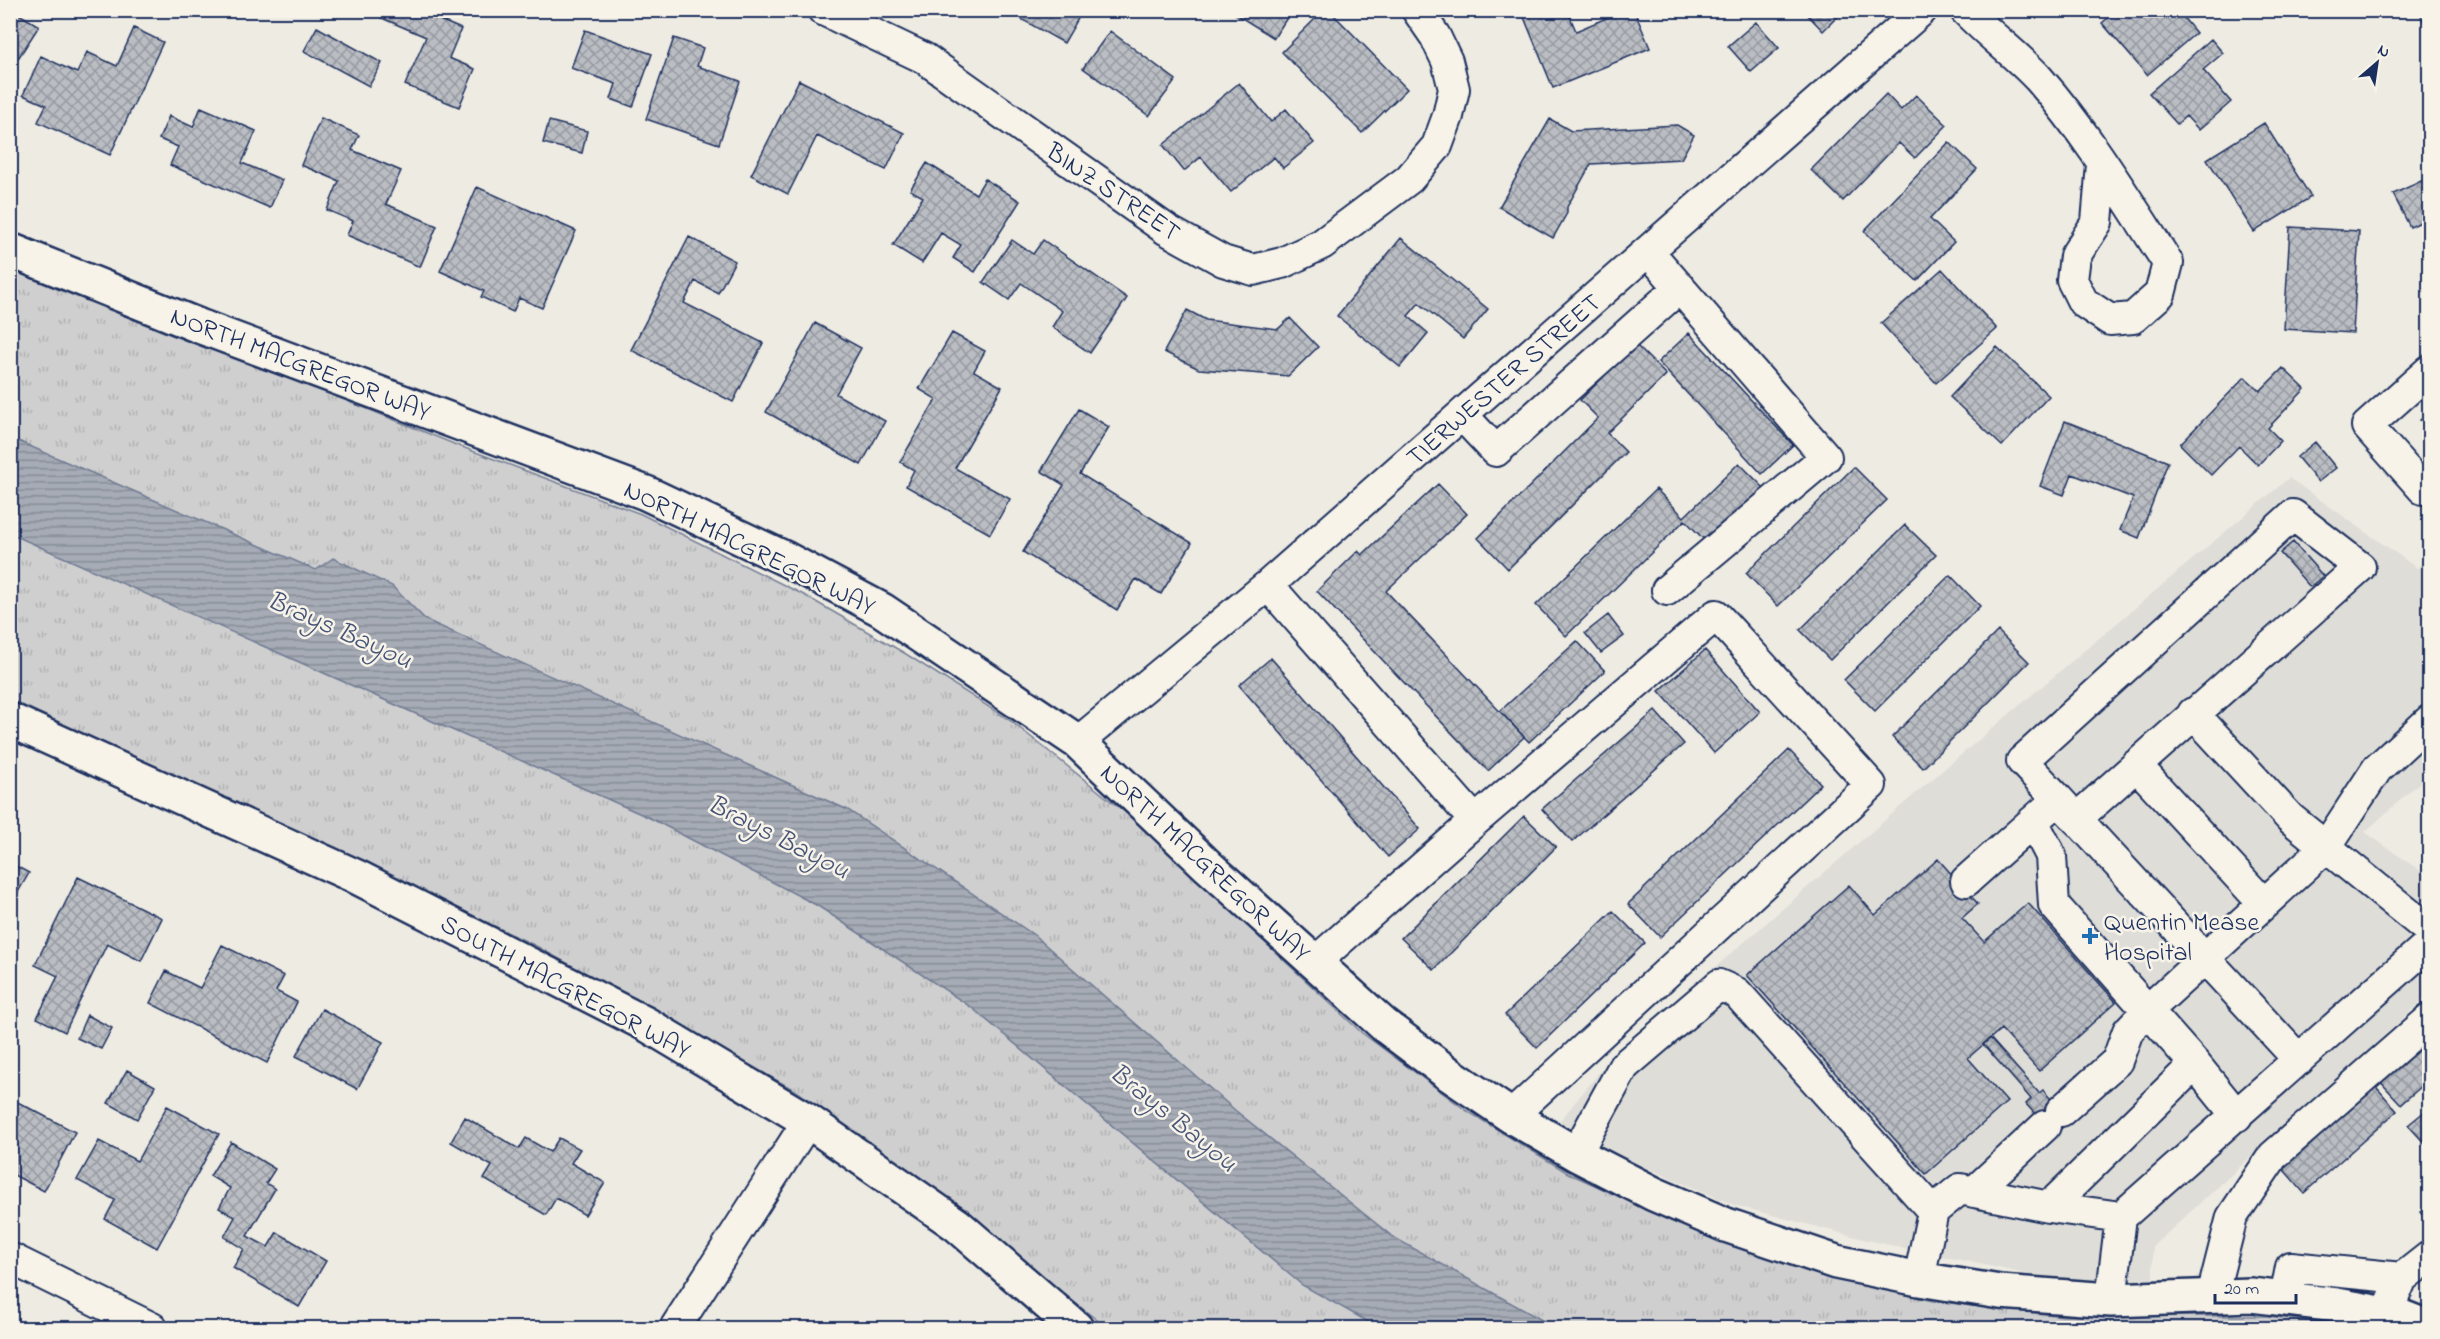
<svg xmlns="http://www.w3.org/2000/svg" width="2440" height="1339" viewBox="0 0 2440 1339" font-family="'Indie Flower',sans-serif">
  <defs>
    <pattern id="park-tufts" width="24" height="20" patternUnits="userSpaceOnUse" patternTransform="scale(1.5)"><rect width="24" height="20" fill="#cfcfcf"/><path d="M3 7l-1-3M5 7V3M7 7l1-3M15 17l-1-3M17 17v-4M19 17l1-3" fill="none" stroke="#b1b2b4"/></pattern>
    <pattern id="water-rules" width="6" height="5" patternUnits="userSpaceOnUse" patternTransform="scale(1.5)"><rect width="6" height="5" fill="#a6abb5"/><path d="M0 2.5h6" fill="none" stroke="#868c96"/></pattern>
    <pattern id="building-cross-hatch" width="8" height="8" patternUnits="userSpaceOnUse" patternTransform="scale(1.5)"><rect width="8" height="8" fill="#babdc2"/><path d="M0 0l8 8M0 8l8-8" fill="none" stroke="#969aa1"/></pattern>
  </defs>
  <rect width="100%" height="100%" fill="#eeebe2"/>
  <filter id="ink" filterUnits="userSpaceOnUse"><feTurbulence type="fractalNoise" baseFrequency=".0167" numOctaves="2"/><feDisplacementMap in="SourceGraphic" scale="12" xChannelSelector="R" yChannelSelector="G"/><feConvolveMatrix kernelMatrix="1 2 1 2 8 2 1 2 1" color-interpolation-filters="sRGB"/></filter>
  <g filter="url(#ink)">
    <path fill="#deddd8" d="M 2289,478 L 2417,568 L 2429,556 L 2429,774 L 2365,832 L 2429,877 L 2429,995 L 2153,1246 L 2153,1283 L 2044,1278 L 1867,1240 L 1734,1205 L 1640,1165 L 1558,1123 L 1612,1057 L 1930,781 Z"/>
    <path fill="url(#park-tufts)" stroke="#757f96" stroke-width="1.5" d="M 10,264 L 454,444 L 641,514 L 804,595 L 906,654 L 1011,721 L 1126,813 L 1362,1033 L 1467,1111 L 1568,1173 L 1711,1238 L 1821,1275 L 1933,1301 L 2063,1316 L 2267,1316 L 2366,1328 L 1107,1328 L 919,1179 L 798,1092 L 536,946 L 344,854 L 11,700 Z"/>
    <path fill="url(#water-rules)" stroke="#6e7992" stroke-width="1.5" d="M 11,438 L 316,570 L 333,558 L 392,586 L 426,620 L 848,810 L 1034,935 L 1236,1111 L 1393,1237 L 1556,1328 L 1379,1328 L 1302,1285 L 971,1007 L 818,906 L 650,818 L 11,534 Z"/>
    <path fill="url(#building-cross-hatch)" stroke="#1b2f5e" stroke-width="1.5" d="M 363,10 L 438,10 L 435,18 L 461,29 L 449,58 L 475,69 L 459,107 L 405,85 L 426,37 Z
      M 1005,10 L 1083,10 L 1064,43 Z
      M 1229,10 L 1292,10 L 1274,38 Z
      M 1324,10 L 1329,10 L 1407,89 L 1362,133 L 1282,52 Z
      M 1521,10 L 1567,10 L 1576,31 L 1625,10 L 1634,10 L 1650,48 L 1553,88 Z
      M 1803,10 L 1844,10 L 1823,31 Z
      M 2117,10 L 2177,10 L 2196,33 L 2147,75 L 2102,23 Z
      M 2430,10 L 2430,36 L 2419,11 Z
      M 14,11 L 39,26 L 10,71 L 10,16 Z
      M 1756,22 L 1779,48 L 1751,72 L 1728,46 Z
      M 317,27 L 382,63 L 369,86 L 304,51 Z
      M 134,28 L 163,42 L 110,155 L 38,122 L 46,105 L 23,95 L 41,56 L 77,73 L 87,52 L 117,66 Z
      M 585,30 L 652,54 L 633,107 L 611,99 L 616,84 L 571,68 Z
      M 1110,31 L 1176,80 L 1149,116 L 1083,68 Z
      M 674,38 L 703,48 L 697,66 L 740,81 L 719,144 L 646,119 Z
      M 2211,39 L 2223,53 L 2203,70 L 2231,102 L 2199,130 L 2186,116 L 2177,124 L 2149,93 Z
      M 799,80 L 904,133 L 886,170 L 817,136 L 788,194 L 751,175 Z
      M 1239,83 L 1271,122 L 1286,109 L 1314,143 L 1283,168 L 1274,157 L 1231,192 L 1201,157 L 1184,171 L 1163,145 Z
      M 1886,94 L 1901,110 L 1916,95 L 1947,125 L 1915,158 L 1899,143 L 1843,201 L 1811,170 Z
      M 201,107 L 256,131 L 242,163 L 282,180 L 270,208 L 170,165 L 178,147 L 159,139 L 169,116 L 193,127 Z
      M 321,118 L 359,135 L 352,150 L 401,171 L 386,204 L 437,226 L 420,267 L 347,235 L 353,221 L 327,210 L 339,181 L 301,165 Z
      M 1550,119 L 1571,131 L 1677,125 L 1694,135 L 1681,159 L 1591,164 L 1567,207 L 1567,213 L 1553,238 L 1499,207 Z
      M 549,121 L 587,131 L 582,153 L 543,143 Z
      M 2264,123 L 2311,197 L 2254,232 L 2207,159 Z
      M 1949,142 L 1977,169 L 1930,219 L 1954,242 L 1917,281 L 1864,231 Z
      M 927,163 L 976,194 L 985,179 L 1020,201 L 975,272 L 953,258 L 961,245 L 941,233 L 922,263 L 893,245 L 923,197 L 910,190 Z
      M 2430,177 L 2430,218 L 2410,227 L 2393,194 Z
      M 477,187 L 576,231 L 542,308 L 519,298 L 513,312 L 481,297 L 484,291 L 440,271 Z
      M 2290,227 L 2359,231 L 2353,333 L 2284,329 Z
      M 689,237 L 735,261 L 718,293 L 695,281 L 684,303 L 763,343 L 733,402 L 631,350 Z
      M 1401,238 L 1488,309 L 1463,339 L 1419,303 L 1408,316 L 1428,333 L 1400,367 L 1337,316 Z
      M 1012,240 L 1033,254 L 1043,240 L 1127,298 L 1090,353 L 1052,327 L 1062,311 L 1021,283 L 1009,300 L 983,282 Z
      M 1942,269 L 1997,329 L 1936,383 L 1881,323 Z
      M 1187,310 L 1206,320 L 1278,329 L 1290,318 L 1318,347 L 1288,376 L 1199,369 L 1164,352 Z
      M 815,323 L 861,348 L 836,394 L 885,421 L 861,465 L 766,412 Z
      M 952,333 L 985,351 L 974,371 L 1002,387 L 955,468 L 1010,499 L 990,534 L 906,486 L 914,470 L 900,462 L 936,399 L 919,389 Z
      M 1689,333 L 1793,445 L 1762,474 L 1658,362 Z
      M 1636,345 L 1666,375 L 1607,433 L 1626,452 L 1508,569 L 1478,538 L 1598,418 L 1580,400 Z
      M 1997,347 L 2049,396 L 2002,446 L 1950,397 Z
      M 2283,368 L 2305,389 L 2268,428 L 2281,441 L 2258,465 L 2239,446 L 2211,475 L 2180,444 L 2245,377 L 2260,391 Z
      M 1079,409 L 1109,427 L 1080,474 L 1192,543 L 1161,594 L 1136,579 L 1117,610 L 1023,552 L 1064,485 L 1041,471 Z
      M 2430,412 L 2430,430 L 2420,420 Z
      M 2065,421 L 2168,462 L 2139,538 L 2120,530 L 2133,498 L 2072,474 L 2064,495 L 2040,486 Z
      M 2315,442 L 2336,468 L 2318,482 L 2297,457 Z
      M 1739,463 L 1769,493 L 1712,548 L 1685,520 L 1566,636 L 1536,605 L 1656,489 L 1684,517 Z
      M 1854,467 L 1887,500 L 1778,606 L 1746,573 Z
      M 1438,484 L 1467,514 L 1386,591 L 1524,737 L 1488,771 L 1317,591 L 1358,551 L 1362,555 Z
      M 1905,525 L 1936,555 L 1830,660 L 1800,630 Z
      M 2293,542 L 2323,576 L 2310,587 L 2280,553 Z
      M 1950,575 L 1980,606 L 1875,711 L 1844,680 Z
      M 1608,615 L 1624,636 L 1601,653 L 1585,633 Z
      M 1998,631 L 2029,662 L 1923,768 L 1892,737 Z
      M 1577,641 L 1605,671 L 1529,742 L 1500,711 Z
      M 1705,650 L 1760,712 L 1714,753 L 1659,691 Z
      M 1271,658 L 1420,829 L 1388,857 L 1239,685 Z
      M 1655,711 L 1684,744 L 1572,842 L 1542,809 Z
      M 1789,750 L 1821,784 L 1660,937 L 1628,904 Z
      M 1524,816 L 1556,847 L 1434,970 L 1401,938 Z
      M 1938,859 L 1978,904 L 1962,918 L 1984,942 L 2028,903 L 2116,1002 L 2039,1071 L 2001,1029 L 1968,1058 L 2007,1102 L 1926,1174 L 1747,975 L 1849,885 L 1875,915 Z
      M 10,863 L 29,873 L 10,906 Z
      M 78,877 L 162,918 L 141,961 L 107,944 L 65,1032 L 37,1018 L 58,976 L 35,965 Z
      M 1613,911 L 1645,943 L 1537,1048 L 1505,1015 Z
      M 222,945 L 284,976 L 276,991 L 297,1002 L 267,1063 L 150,1003 L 166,971 L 200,988 Z
      M 322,1009 L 383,1042 L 357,1089 L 296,1056 Z
      M 87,1015 L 112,1028 L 101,1049 L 77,1038 Z
      M 2430,1027 L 2430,1079 L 2401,1104 L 2375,1076 Z
      M 1990,1038 L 2039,1093 L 2043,1090 L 2070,1121 L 2054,1135 L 2026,1104 L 2031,1099 L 1983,1044 Z
      M 127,1070 L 155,1086 L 137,1119 L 108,1103 Z
      M 2371,1081 L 2397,1111 L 2304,1193 L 2278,1163 Z
      M 10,1098 L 75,1132 L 44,1191 L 10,1173 Z
      M 167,1106 L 219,1134 L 157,1248 L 105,1219 L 115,1200 L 77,1180 L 99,1141 L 137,1161 Z
      M 2430,1107 L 2430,1149 L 2408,1125 Z
      M 465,1117 L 519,1149 L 526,1138 L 550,1152 L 559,1138 L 580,1149 L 571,1163 L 605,1183 L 585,1215 L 556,1198 L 546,1215 L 484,1179 L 492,1166 L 451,1142 Z
      M 231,1142 L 275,1169 L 266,1183 L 275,1189 L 247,1236 L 268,1247 L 277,1232 L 326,1261 L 299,1307 L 233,1268 L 244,1249 L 224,1237 L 235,1217 L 219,1208 L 230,1188 L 210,1176 Z
      M 2430,1204 L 2430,1224 L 2420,1212 Z"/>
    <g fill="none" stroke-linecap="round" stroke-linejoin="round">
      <defs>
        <path id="minor" d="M 823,10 L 924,58 L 1167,230 L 1223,261 L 1253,270 L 1282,263 L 1322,244 L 1409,179 L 1437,146 L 1448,116 L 1454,89 L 1447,61 L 1435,36 L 1417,10
          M 1965,10 C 1988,34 2018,56 2039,79 C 2088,135 2127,200 2168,263 L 2160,294 L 2133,318 L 2110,320 L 2083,302 L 2072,280 L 2075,256 L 2097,222 L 2102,164
          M 1648,251 L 1826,457 L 1667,590
          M 1462,415 L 1496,451 L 1680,287
          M 2423,489 L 2367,426 L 2430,370
          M 1268,585 L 1475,821
          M 2193,713 L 2290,818 L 2430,931
          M 1078,742 L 1268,585 L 1922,10
          M 2136,765 L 2264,904
          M 2058,799 L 2022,761 L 2293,515 L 2360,567 L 2076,819
          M 2033,821 L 2051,856 L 2054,905 L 2195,1064 L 2237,1116
          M 1966,881 L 2058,799 L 2299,1060
          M 1314,963 L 1475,821 L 1716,615 L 1871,785 L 1511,1116
          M 2061,1111 L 2117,1061 L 2128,1031 L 2148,1010 L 2326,847 L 2377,769 L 2430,720
          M 1576,1154 L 1624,1066 L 1719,985 L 1737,993 L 1933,1211
          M 1974,1192 L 2045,1126
          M 2049,1207 L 2195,1064
          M 10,1258 L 152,1328
          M 1919,1279 L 1933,1211 L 1960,1189 L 2049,1207 L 2121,1217
          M 2212,1296 L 2232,1217 L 2273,1156 L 2430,1019
          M 2285,1299 L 2291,1267 L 2402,1278
          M 2111,1300 L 2121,1217 L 2430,943
          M 2386,1315 L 2402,1278 L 2430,1256
          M 675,1328 L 808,1121"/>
        <path id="major" d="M 10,250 L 199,326 L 646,493 L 786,559 L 882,610 L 1078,742 L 1208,866 L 1384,1025 L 1449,1074 L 1511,1116 L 1576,1154 L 1654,1194 L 1726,1225 L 1836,1262 L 1919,1279 L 2000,1292 L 2111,1300 L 2251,1295 L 2337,1305 L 2402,1317 L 2430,1328
          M 10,720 L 357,877 L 646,1024 L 808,1121 L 957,1225 L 1076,1328"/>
      </defs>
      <use href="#minor" stroke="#1b2f5e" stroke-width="34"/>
      <use href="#major" stroke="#1b2f5e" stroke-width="38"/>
      <use href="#minor" stroke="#f7f3e8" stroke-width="30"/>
      <use href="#major" stroke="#f7f3e8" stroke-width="33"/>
    </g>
  </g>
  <path fill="#1f6fb2" stroke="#f7f3e8" stroke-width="2" d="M2087 927h6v6h6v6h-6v6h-6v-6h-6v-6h6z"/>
  <g text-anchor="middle" stroke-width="5" stroke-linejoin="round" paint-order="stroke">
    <g font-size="26" fill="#1b2f5e" stroke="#f7f3e8">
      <text transform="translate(1114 191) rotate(34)" y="9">BINZ STREET</text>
      <text transform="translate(301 363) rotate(21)" y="9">NORTH MACGREGOR WAY</text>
      <text transform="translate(1503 379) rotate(-41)" y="9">TIERWESTER STREET</text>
      <text transform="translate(750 547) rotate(26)" y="9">NORTH MACGREGOR WAY</text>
      <text transform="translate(1206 862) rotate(43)" y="9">NORTH MACGREGOR WAY</text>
      <text transform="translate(566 986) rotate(28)" y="9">SOUTH MACGREGOR WAY</text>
    </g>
    <g font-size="26" fill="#1b2f5e" stroke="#f7f3e8" text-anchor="start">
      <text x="2104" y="930">Quentin Mease<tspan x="2104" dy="30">Hospital</tspan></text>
    </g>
    <g font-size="27" font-style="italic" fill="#455478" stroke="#f7f3e8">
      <text transform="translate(340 629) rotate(24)" y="9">Brays Bayou</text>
      <text transform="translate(779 836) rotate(27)" y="9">Brays Bayou</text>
      <text transform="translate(1174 1117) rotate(39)" y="9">Brays Bayou</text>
    </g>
  </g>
  <rect width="2440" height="1339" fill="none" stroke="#f7f3e8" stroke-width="36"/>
  <rect x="18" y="18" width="2404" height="1303" fill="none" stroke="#1b2f5e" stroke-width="2" filter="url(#ink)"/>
  <g transform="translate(2377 63) rotate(29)" stroke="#f7f3e8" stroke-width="4.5" paint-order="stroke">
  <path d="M0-4.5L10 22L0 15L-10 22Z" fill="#1b2f5e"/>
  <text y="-9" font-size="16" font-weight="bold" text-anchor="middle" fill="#1b2f5e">N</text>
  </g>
  <path d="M2215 1294v9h81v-9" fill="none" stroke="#1b2f5e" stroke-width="3"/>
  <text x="2224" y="1294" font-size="18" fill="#1b2f5e" stroke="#f7f3e8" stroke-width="4.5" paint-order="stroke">20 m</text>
</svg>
